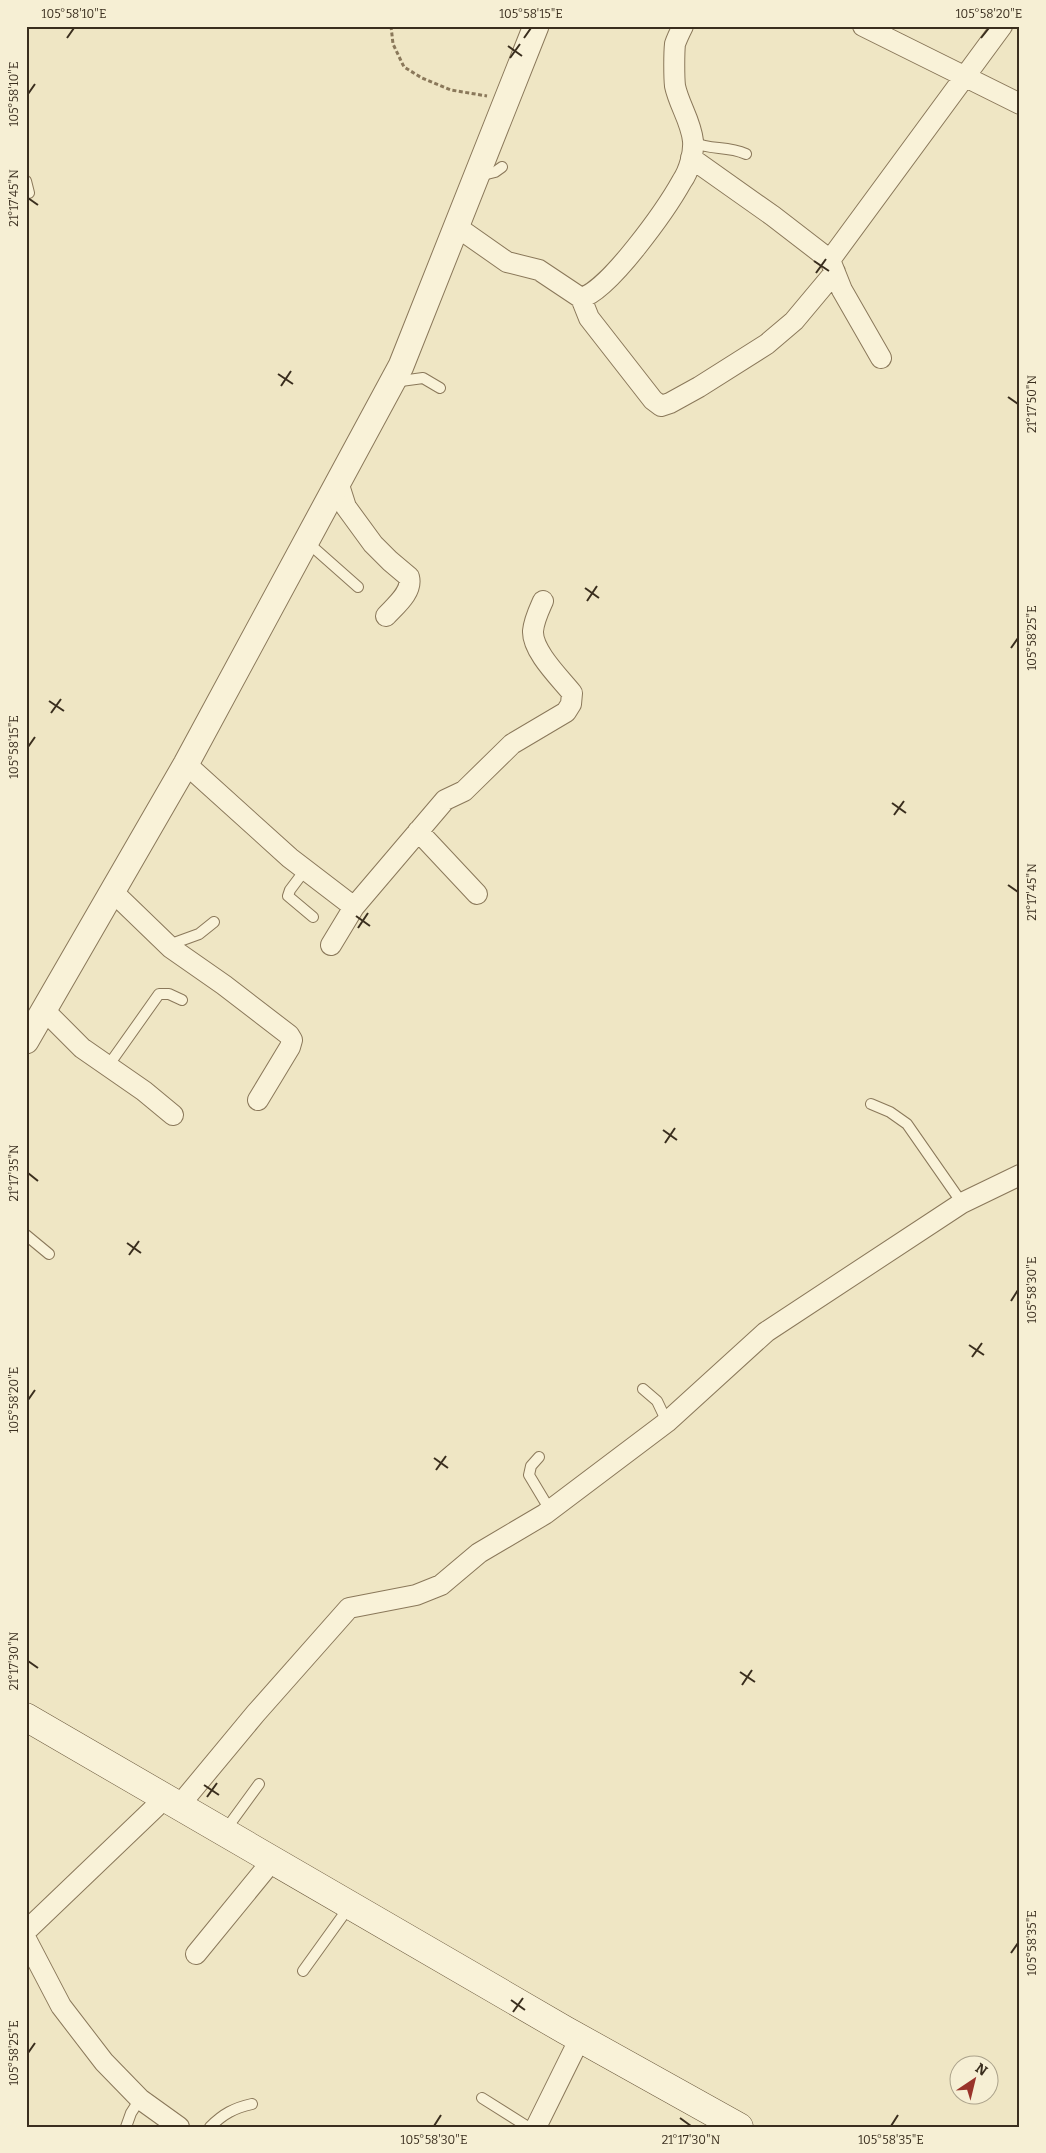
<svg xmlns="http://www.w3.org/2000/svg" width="1046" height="2153" viewBox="0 0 1046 2153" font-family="Bitter,serif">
  <rect width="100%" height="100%" fill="#efe6c4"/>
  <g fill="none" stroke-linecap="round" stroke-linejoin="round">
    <defs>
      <path id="service" d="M 693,142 C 711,151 726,145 746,154
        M 483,170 L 483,175 L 495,172 L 502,167
        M 26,181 L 29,193
        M 395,378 L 401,381 L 423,378 L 440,388
        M 306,541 L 358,587
        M 305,870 L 290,890 L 288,896 L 313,917
        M 171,948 L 177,942 L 199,934 L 214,922
        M 108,1066 L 159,994 L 169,994 L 182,1000
        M 871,1104 L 890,1112 L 907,1124 L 962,1203
        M 26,1235 L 49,1254
        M 643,1389 L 657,1401 L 667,1422
        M 539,1457 L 531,1466 L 529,1475 L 550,1510
        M 224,1832 L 259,1784
        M 303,1971 L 349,1907
        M 482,2098 L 528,2127
        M 126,2127 L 131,2113 L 140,2099
        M 210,2127 C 223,2114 234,2108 252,2104"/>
      <path id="minor" d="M 863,26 L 1020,104
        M 691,158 L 773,216 L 830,260 L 842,290 L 881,358
        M 457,227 L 507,262 L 539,270 L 581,298 C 609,291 667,208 682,181 C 689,171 694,153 693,141 C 691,121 679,105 675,86 C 674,77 674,53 675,44 C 677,38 680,32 683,26
        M 830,260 L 1002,26
        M 581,298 L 589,318 L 653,400 L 661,406 L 670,403 L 699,387 L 767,344 L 794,321 L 835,272
        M 338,482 L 346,507 L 373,544 L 390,561 L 409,577 C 413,592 395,606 386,616
        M 186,764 L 290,858 L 354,907 L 445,800 L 464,791 L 512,744 L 566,712 L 571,704 L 572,693 C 560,678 532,651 533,631 C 534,620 539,610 543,601
        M 418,831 L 477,894
        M 112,891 L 171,948 L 224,985 L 289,1035 L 292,1040 L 290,1047 L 258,1100
        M 331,945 L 354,907
        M 44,1010 L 82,1048 L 144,1091 L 173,1115
        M 178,1807 L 256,1713 L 349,1608 L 416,1595 L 441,1585 L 479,1553 L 545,1514 L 667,1422 L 766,1332 L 962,1203 L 1020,1175
        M 26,1931 L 164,1799
        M 26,1939 L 61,2006 L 104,2062 L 140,2099 L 179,2127
        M 196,1954 L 272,1861
        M 536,2127 L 580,2038"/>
      <path id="tertiary" d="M 26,1041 L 186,764 L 401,366 L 536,26"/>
      <path id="secondary" d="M 26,1717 L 565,2030 L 739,2127"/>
    </defs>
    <use href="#service" stroke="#8a785a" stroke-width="12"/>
    <use href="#minor" stroke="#8a785a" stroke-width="22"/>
    <use href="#tertiary" stroke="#8a785a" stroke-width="27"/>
    <use href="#secondary" stroke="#6b593d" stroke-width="29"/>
    <path stroke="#8a785a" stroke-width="3" stroke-dasharray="4 2.5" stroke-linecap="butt" d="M 391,26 L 393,44 L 404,67 L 422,78 L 451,90 L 487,96"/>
    <use href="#service" stroke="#f9f2d8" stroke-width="10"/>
    <use href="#minor" stroke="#f9f2d8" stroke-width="20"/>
    <use href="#tertiary" stroke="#f9f2d8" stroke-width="25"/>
    <use href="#secondary" stroke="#f9f2d8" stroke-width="28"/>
  </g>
  <path fill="none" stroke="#3a2e1e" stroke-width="2" d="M 67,38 L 74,28M 524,38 L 531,28M 981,38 L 989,28M 508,46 L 522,56M 510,58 L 520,44M 28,94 L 35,84M 28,198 L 38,205M 814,261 L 829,271M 816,273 L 826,259M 278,374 L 293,384M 281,386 L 291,371M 1008,397 L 1018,404M 585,588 L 599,598M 587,601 L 597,586M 1011,648 L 1018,638M 49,701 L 64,711M 51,713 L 61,699M 28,747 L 35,737M 892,803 L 906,813M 894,815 L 904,801M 1008,885 L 1018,892M 356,916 L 370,926M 358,928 L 368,913M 663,1130 L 677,1140M 665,1143 L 675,1128M 28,1173 L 38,1181M 127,1243 L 141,1253M 129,1255 L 139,1241M 1011,1301 L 1018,1290M 969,1345 L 984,1355M 972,1357 L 982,1343M 28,1400 L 35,1390M 434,1458 L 448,1468M 436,1470 L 446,1456M 28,1661 L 38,1668M 740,1672 L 755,1682M 742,1685 L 752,1670M 204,1785 L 219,1795M 207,1797 L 217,1783M 1011,1953 L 1018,1943M 511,2000 L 525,2010M 513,2012 L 523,1998M 28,2053 L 35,2043M 680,2118 L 691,2126M 434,2126 L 441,2115M 891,2126 L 898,2115"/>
  <rect width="1046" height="2153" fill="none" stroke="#f6efd4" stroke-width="55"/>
  <g transform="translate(974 2080) rotate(35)"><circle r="24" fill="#f6efd4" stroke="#aba28b"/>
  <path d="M0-4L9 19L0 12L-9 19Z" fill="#99332a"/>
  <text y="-8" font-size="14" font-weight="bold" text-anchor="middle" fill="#3a2e1e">N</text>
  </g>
  <rect x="28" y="28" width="990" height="2098" fill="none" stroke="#3a2e1e" stroke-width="2"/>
  <g font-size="12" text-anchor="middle" fill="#3a2e1e">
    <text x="74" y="18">105°58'10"E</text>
    <text x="531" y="18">105°58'15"E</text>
    <text x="989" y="18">105°58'20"E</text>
    <text transform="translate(14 94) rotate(-90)" y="4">105°58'10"E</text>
    <text transform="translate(14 198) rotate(-90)" y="4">21°17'45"N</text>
    <text transform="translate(1032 404) rotate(-90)" y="4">21°17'50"N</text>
    <text transform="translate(1032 638) rotate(-90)" y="4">105°58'25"E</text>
    <text transform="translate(14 747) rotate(-90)" y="4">105°58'15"E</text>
    <text transform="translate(1032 892) rotate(-90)" y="4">21°17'45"N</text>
    <text transform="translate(14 1173) rotate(-90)" y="4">21°17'35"N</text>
    <text transform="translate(1032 1290) rotate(-90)" y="4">105°58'30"E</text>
    <text transform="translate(14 1400) rotate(-90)" y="4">105°58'20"E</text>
    <text transform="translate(14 1661) rotate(-90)" y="4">21°17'30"N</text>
    <text transform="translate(1032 1943) rotate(-90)" y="4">105°58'35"E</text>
    <text transform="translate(14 2053) rotate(-90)" y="4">105°58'25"E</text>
    <text x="434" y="2144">105°58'30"E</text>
    <text x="691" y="2144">21°17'30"N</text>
    <text x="891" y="2144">105°58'35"E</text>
  </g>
</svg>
